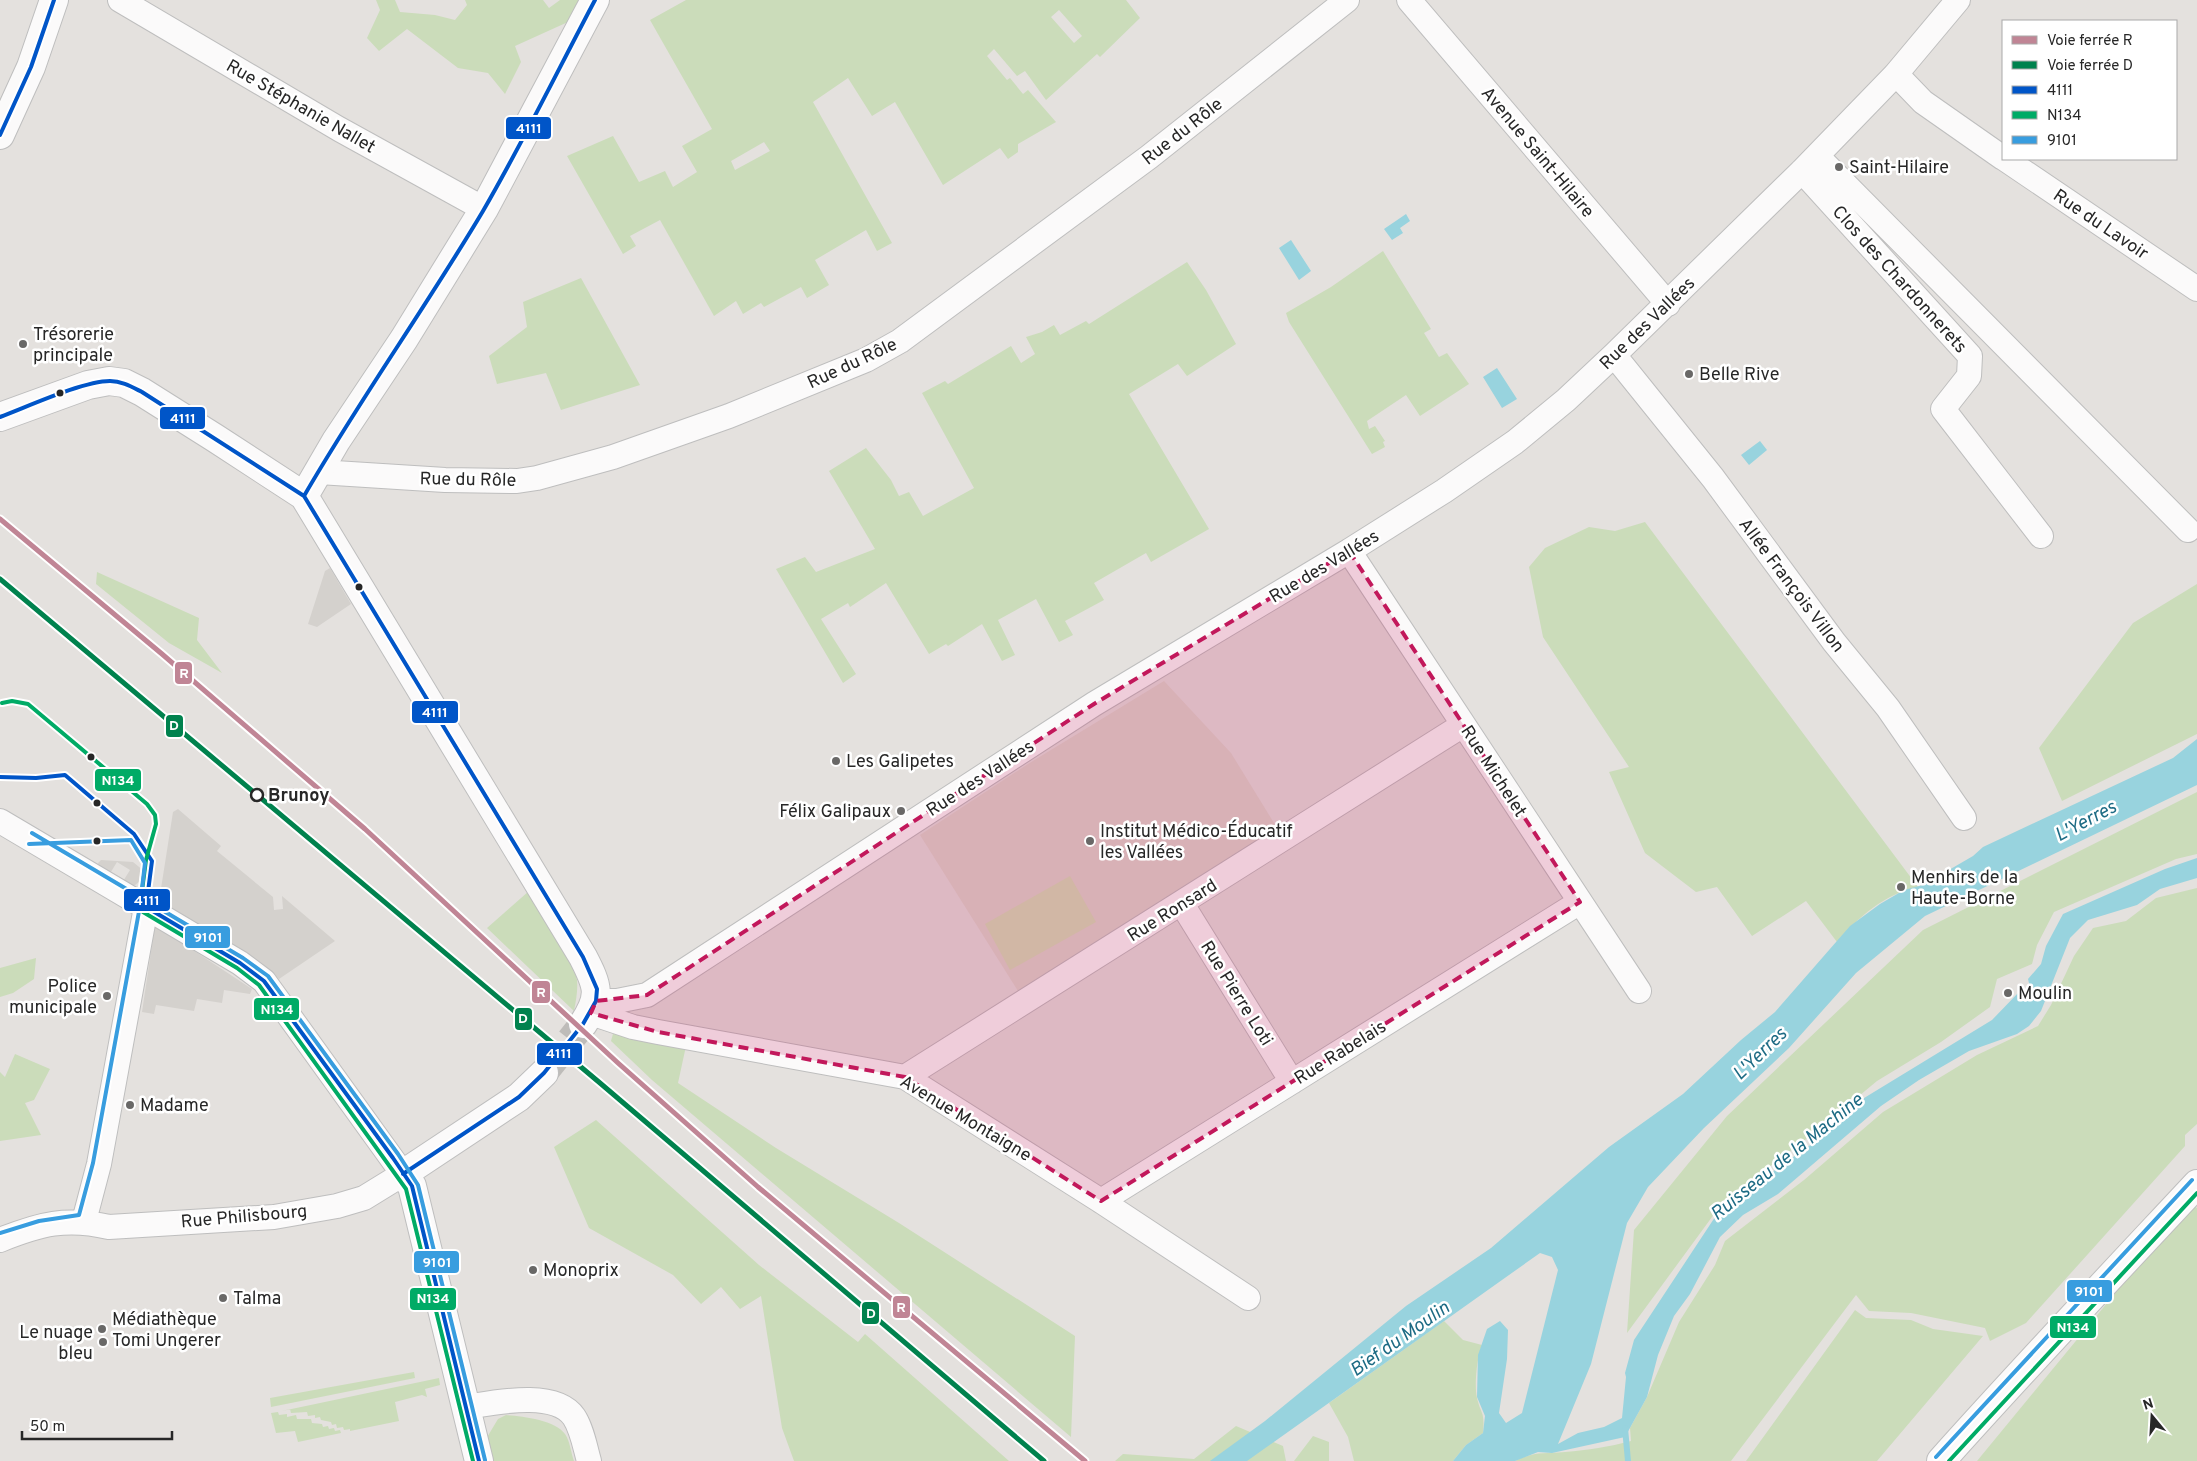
<svg xmlns="http://www.w3.org/2000/svg" width="2197" height="1461" viewBox="0 0 2197 1461" font-family="Overpass,sans-serif">
  <rect width="100%" height="100%" fill="#e4e1de"/>
  <path fill="#ded7cd" d="M 1164,681 L 1231,753 L 1277,828 L 1018,991 L 920,835 L 1028,764 Z"/>
  <path fill="#cbdcba" fill-rule="evenodd" d="M 376,0 L 395,0 L 400,12 L 435,15 L 455,20 L 467,5 L 465,0 L 543,0 L 549,8 L 560,0 L 584,0 L 579,17 L 515,46 L 521,62 L 505,94 L 488,73 L 458,68 L 407,29 L 379,51 L 367,38 L 380,10 Z
    M 686,0 L 1126,0 L 1140,18 L 1100,57 L 1097,54 L 1046,100 L 1025,71 L 1017,76 L 994,49 L 987,56 L 1007,80 L 1010,78 L 1023,94 L 1028,90 L 1056,122 L 1018,144 L 1018,152 L 1008,159 L 1000,148 L 943,185 L 895,102 L 872,116 L 848,78 L 813,102 L 892,243 L 877,251 L 866,230 L 815,260 L 829,285 L 807,298 L 801,287 L 764,307 L 761,303 L 743,314 L 736,301 L 714,316 L 660,220 L 630,236 L 636,246 L 623,254 L 567,156 L 613,136 L 639,182 L 665,171 L 673,187 L 697,172 L 682,146 L 712,129 L 650,20 ZM 1059,10 L 1082,36 L 1074,43 L 1051,17 ZM 764,142 L 770,151 L 735,170 L 731,161 Z
    M 1383,251 L 1431,329 L 1424,333 L 1439,357 L 1447,353 L 1469,384 L 1420,416 L 1406,395 L 1367,421 L 1369,429 L 1375,426 L 1385,441 L 1383,442 L 1385,447 L 1372,454 L 1289,322 L 1286,313 L 1331,287 Z
    M 1187,262 L 1206,290 L 1236,344 L 1187,376 L 1178,364 L 1129,394 L 1209,529 L 1151,562 L 1146,553 L 1094,583 L 1104,600 L 1065,621 L 1073,635 L 1059,642 L 1036,599 L 998,620 L 1015,655 L 1002,661 L 982,624 L 948,646 L 946,644 L 929,654 L 886,583 L 850,607 L 848,603 L 821,619 L 856,674 L 843,683 L 776,569 L 805,557 L 816,572 L 875,549 L 829,471 L 866,448 L 891,480 L 899,496 L 909,492 L 923,516 L 974,488 L 922,393 L 945,381 L 948,384 L 1011,346 L 1021,363 L 1035,354 L 1026,337 L 1042,332 L 1054,325 L 1060,335 L 1086,321 L 1089,324 Z
    M 581,278 L 640,385 L 561,410 L 546,373 L 497,384 L 489,356 L 527,327 L 523,302 Z
    M 1645,522 L 1918,887 C 1886,893 1857,918 1837,942 L 1806,901 L 1752,936 L 1717,887 L 1696,892 L 1645,853 L 1609,772 L 1629,767 L 1543,637 L 1529,567 L 1545,548 L 1589,527 L 1615,531 Z
    M 97,572 L 199,618 L 197,640 L 222,673 L 169,643 L 96,584 Z
    M 2197,584 L 2197,734 L 2062,801 L 2039,748 L 2133,623 Z
    M 2197,792 L 2197,854 L 2176,859 L 2054,912 L 2037,945 L 2032,964 L 1997,979 L 1990,1007 L 1941,1042 L 1877,1081 L 1818,1130 L 1723,1202 L 1627,1333 L 1634,1230 L 1727,1116 L 1923,930 Z
    M 2197,888 L 2197,1124 L 2185,1135 L 2185,1146 L 2026,1323 L 1990,1341 L 1985,1328 L 1911,1313 L 1869,1311 L 1856,1295 L 1731,1461 L 1515,1461 C 1535,1451 1544,1454 1565,1452 C 1588,1450 1609,1447 1631,1441 L 1630,1428 L 1647,1397 L 1679,1322 L 1715,1265 L 1725,1241 L 1804,1180 L 1883,1112 L 1977,1055 L 2038,1026 L 2051,1005 L 2074,956 L 2093,928 L 2126,921 L 2156,898 Z
    M 529,891 C 543,914 573,954 577,980 C 578,990 576,1001 574,1011 L 487,928 Z
    M 36,958 L 34,979 L 13,993 L 0,997 L 0,968 Z
    M 613,1034 L 686,1046 L 678,1083 L 776,1148 L 899,1223 L 1075,1336 L 1071,1437 L 652,1080 L 611,1041 Z
    M 15,1054 L 50,1069 L 34,1100 L 25,1103 L 41,1135 L 0,1141 L 0,1072 L 5,1077 Z
    M 596,1120 L 759,1265 L 858,1342 L 865,1334 L 1009,1461 L 794,1461 L 782,1428 L 761,1296 L 740,1309 L 721,1287 L 701,1304 L 673,1275 L 589,1228 L 554,1147 Z
    M 2194,1206 L 2197,1208 L 2197,1461 L 1977,1461 L 2140,1263 Z
    M 1855,1310 L 1866,1318 L 1911,1320 L 1933,1329 L 1983,1336 L 1877,1461 L 1746,1461 Z
    M 1444,1321 L 1463,1340 L 1482,1345 C 1477,1357 1474,1385 1477,1398 C 1481,1415 1485,1411 1483,1433 L 1466,1445 L 1453,1461 L 1354,1461 L 1348,1437 L 1329,1403 Z
    M 414,1372 L 415,1378 L 271,1407 L 270,1398 Z
    M 439,1378 L 440,1385 L 425,1389 L 427,1397 L 422,1395 L 395,1402 L 399,1421 L 350,1431 L 350,1429 L 344,1430 L 343,1427 L 337,1428 L 336,1424 L 332,1425 L 331,1422 L 321,1420 L 320,1417 L 315,1418 L 315,1415 L 308,1416 L 307,1412 L 291,1413 L 290,1409 L 282,1411 Z
    M 278,1412 L 279,1415 L 287,1414 L 287,1417 L 296,1415 L 297,1419 L 311,1419 L 312,1423 L 322,1424 L 323,1427 L 328,1426 L 329,1429 L 334,1428 L 335,1431 L 340,1430 L 341,1433 L 298,1442 L 295,1431 L 276,1433 L 271,1413 Z
    M 506,1415 C 521,1416 556,1420 565,1434 C 570,1441 571,1453 574,1461 L 492,1461 L 486,1439 L 498,1419 Z
    M 1236,1426 L 1283,1446 L 1286,1461 L 1115,1461 L 1123,1454 L 1194,1459 Z
    M 1313,1436 L 1329,1442 L 1329,1461 L 1294,1461 Z"/>
  <path fill="#d5dfb8" d="M 1070,876 L 1096,922 L 1010,970 L 985,924 Z"/>
  <path fill="#d4d1cd" d="M 330,568 L 351,604 L 317,627 L 308,624 L 325,571 Z
    M 178,809 L 221,846 L 217,851 L 273,897 L 274,910 L 283,909 L 282,896 L 335,941 L 279,979 L 269,970 L 161,903 L 160,895 L 173,812 Z
    M 101,860 L 133,862 L 144,871 L 144,878 L 135,885 L 128,885 L 122,883 L 130,870 L 117,862 L 109,875 L 100,869 L 98,863 Z
    M 155,925 L 252,989 L 250,994 L 224,990 L 222,1003 L 197,999 L 194,1011 L 156,1005 L 154,1014 L 142,1012 Z"/>
  <path fill="#98d3de" d="M 1406,214 L 1410,221 L 1400,228 L 1403,233 L 1392,240 L 1384,229 Z
    M 1291,240 L 1311,271 L 1299,280 L 1279,248 Z
    M 1497,368 L 1517,399 L 1502,408 L 1483,377 Z
    M 1760,441 L 1767,450 L 1749,465 L 1741,455 Z
    M 2197,739 L 2197,785 L 1925,916 L 1856,973 L 1789,1048 L 1704,1128 L 1648,1187 L 1627,1223 L 1591,1364 L 1558,1444 L 1578,1433 L 1604,1427 L 1622,1418 L 1626,1377 L 1625,1373 L 1634,1340 L 1721,1208 L 1816,1141 L 1851,1106 L 1992,1020 L 2019,992 L 2024,995 L 2030,987 L 2028,979 L 2041,964 L 2046,946 L 2063,914 L 2165,869 L 2197,858 L 2197,878 L 2160,889 L 2137,905 L 2088,920 L 2070,938 L 2041,1011 L 2029,1026 L 2017,1034 L 1969,1051 L 1919,1080 L 1881,1106 L 1778,1194 L 1743,1215 L 1720,1237 L 1690,1294 L 1674,1316 L 1658,1355 L 1647,1397 L 1625,1437 L 1552,1453 L 1538,1452 L 1515,1461 L 1453,1461 L 1466,1445 L 1483,1433 L 1485,1416 L 1477,1397 L 1478,1355 L 1487,1329 L 1500,1321 L 1508,1330 L 1507,1359 L 1499,1413 L 1506,1423 L 1522,1413 L 1558,1270 L 1552,1257 L 1540,1253 L 1247,1461 L 1210,1461 L 1265,1421 L 1406,1306 L 1491,1248 L 1609,1147 L 1683,1094 L 1741,1040 L 1775,1012 L 1850,926 L 1880,904 L 1904,890 L 1923,885 L 1973,856 L 1983,847 L 2173,758 Z"/>
  <g fill="none" stroke-linecap="round" stroke-linejoin="round">
    <path stroke="#98d3de" stroke-width="6" d="M 1625,1428 L 1628,1461"/>
    <path stroke="#bebcb9" stroke-width="28" stroke-dasharray="28 14" stroke-linecap="butt" d="M 544,1073 L 583,1024"/>
    <defs>
      <path id="street" d="M 120,0 L 339,129 L 484,209
        M 1409,0 L 1668,304
        M 1896,74 L 1923,102 L 2003,158
        M 1817,156 L 2188,530
        M 2005,159 L 2197,289
        M 1802,171 L 1970,356 L 1969,376 L 1943,409 L 2041,536
        M 1614,355 L 1713,478 L 1834,642 L 1888,708 L 1964,818
        M 319,472 L 445,480 L 517,481 L 537,478 L 613,457 L 729,416 L 866,360 L 900,341 L 1149,157 L 1347,0
        M 1349,551 L 1639,991
        M 0,821 L 240,963 L 264,981 L 403,1174 L 364,1198 L 337,1206 L 274,1217 L 109,1227 C 66,1217 40,1224 0,1240
        M 1182,904 L 1292,1082
        M 596,1001 L 617,1001 L 647,995 L 1094,704 L 1349,551 L 1444,491 L 1515,442 L 1566,400 L 1614,355 L 1802,171 L 1896,74 L 1958,0
        M 591,1013 L 633,1027 L 658,1032 L 905,1077 L 1101,1201 L 1248,1298
        M 905,1077 L 1463,725
        M 1101,1201 L 1580,902
        M 84,1221 L 99,1164 L 146,907
        M 466,1407 C 493,1403 555,1389 574,1417 C 582,1429 585,1447 589,1461"/>
      <path id="secondary" d="M 0,135 L 31,67 L 54,0
        M 0,417 L 88,385 L 109,381 L 124,383 L 142,392 L 215,438 L 304,496 L 583,957 C 598,986 602,996 583,1024
        M 304,496 L 336,441 L 404,339 L 484,209 L 595,0
        M 479,1461 L 412,1186 L 403,1174 L 519,1097 L 544,1073
        M 1941,1461 C 2025,1367 2111,1276 2197,1184"/>
    </defs>
    <use href="#street" stroke="#bebebe" stroke-width="26"/>
    <use href="#secondary" stroke="#bebebe" stroke-width="30"/>
    <use href="#street" stroke="#fbfafa" stroke-width="24"/>
    <use href="#secondary" stroke="#fbfafa" stroke-width="28"/>
    <defs>
      <path id="bus-1" d="M 0,135 L 31,67 L 54,0
        M 0,417 C 27,407 83,381 110,381 C 122,381 132,387 142,392 L 304,496 L 583,957 L 597,989 L 596,1001 L 583,1024 L 544,1073 L 519,1097 L 403,1174
        M 304,496 C 360,399 426,307 483,211 C 523,142 558,70 595,0
        M 0,777 L 36,778 L 65,775 L 134,834 L 152,861 L 146,907 L 240,963 L 264,981 L 393,1158 L 412,1186 L 479,1461"/>
      <path id="bus-2" d="M 2,703 L 12,701 L 28,704 L 147,804 L 155,815 L 156,824 L 146,860 L 140,906
        M 143,912 L 237,968 L 259,985 L 406,1189 L 473,1461
        M 1949,1461 L 2197,1193"/>
      <path id="bus-3" d="M 32,833 L 243,958 L 268,976 L 398,1154 L 418,1185 L 485,1460
        M 0,1233 L 39,1221 L 79,1215 L 93,1163 L 140,906 L 145,863 L 131,840 L 29,844
        M 1936,1457 L 2192,1180"/>
    </defs>
    <use href="#bus-1" stroke="#fff" stroke-width="8"/>
    <use href="#bus-2" stroke="#fff" stroke-width="8"/>
    <use href="#bus-3" stroke="#fff" stroke-width="8"/>
    <use href="#bus-1" stroke="#0055c8" stroke-width="4"/>
    <use href="#bus-2" stroke="#00ab66" stroke-width="4"/>
    <use href="#bus-3" stroke="#389ddf" stroke-width="4"/>
    <defs>
      <path id="rail-1" d="M 0,519 L 162,654 L 365,829 L 618,1063 L 758,1187 L 1085,1461"/>
      <path id="rail-2" d="M 0,579 L 600,1083 L 1044,1461"/>
    </defs>
    <use href="#rail-1" stroke="#fff" stroke-width="9"/>
    <use href="#rail-2" stroke="#fff" stroke-width="9"/>
    <use href="#rail-1" stroke="#c08595" stroke-width="5"/>
    <use href="#rail-2" stroke="#00824e" stroke-width="5"/>
  </g>
  <path fill="#c2185b" fill-opacity="0.2" stroke="#c2185b" stroke-width="4" stroke-dasharray="10 6" stroke-linejoin="round" d="M 1349,551 L 1580,902 L 1101,1201 L 905,1077 L 658,1032 L 591,1013 L 596,1001 L 647,995 L 1094,704 Z"/>
  <g fill="#696867" stroke="#fff" stroke-width="2">
    <circle cx="1839" cy="167" r="5"/>
    <circle cx="23" cy="344" r="5"/>
    <circle cx="1689" cy="374" r="5"/>
    <circle cx="836" cy="761" r="5"/>
    <circle cx="901" cy="811" r="5"/>
    <circle cx="1090" cy="841" r="5"/>
    <circle cx="1901" cy="887" r="5"/>
    <circle cx="2008" cy="993" r="5"/>
    <circle cx="107" cy="996" r="5"/>
    <circle cx="130" cy="1105" r="5"/>
    <circle cx="533" cy="1270" r="5"/>
    <circle cx="223" cy="1298" r="5"/>
    <circle cx="102" cy="1329" r="5"/>
    <circle cx="103" cy="1342" r="5"/>
  </g>
  <g fill="#272727" stroke="#fff" stroke-width="2">
    <circle cx="60" cy="393" r="4.5"/>
    <circle cx="359" cy="587" r="4.5"/>
    <circle cx="91" cy="757" r="4.5"/>
    <circle cx="97" cy="803" r="4.5"/>
    <circle cx="97" cy="841" r="4.5"/>
  </g>
  <circle fill="#fff" stroke="#272727" stroke-width="2.5" cx="257" cy="795" r="6"/>
  <g text-anchor="middle" stroke-width="5" stroke-linejoin="round" paint-order="stroke">
    <g font-size="18" fill="#272727" stroke="#fff">
      <text transform="translate(301 106) rotate(30)" y="6">Rue Stéphanie Nallet</text>
      <text transform="translate(1182 131) rotate(-38)" y="6">Rue du Rôle</text>
      <text transform="translate(1538 152) rotate(50)" y="6">Avenue Saint-Hilaire</text>
      <text transform="translate(2101 224) rotate(34)" y="6">Rue du Lavoir</text>
      <text transform="translate(1900 279) rotate(48)" y="6">Clos des Chardonnerets</text>
      <text transform="translate(1647 323) rotate(-44)" y="6">Rue des Vallées</text>
      <text transform="translate(852 363) rotate(-25)" y="6">Rue du Rôle</text>
      <text transform="translate(468 479) rotate(1)" y="6">Rue du Rôle</text>
      <text transform="translate(1324 566) rotate(-31)" y="6">Rue des Vallées</text>
      <text transform="translate(1792 585) rotate(53)" y="6">Allée François Villon</text>
      <text transform="translate(1494 771) rotate(57)" y="6">Rue Michelet</text>
      <text transform="translate(980 778) rotate(-33)" y="6">Rue des Vallées</text>
      <text transform="translate(1172 910) rotate(-32)" y="6">Rue Ronsard</text>
      <text transform="translate(1237 993) rotate(58)" y="6">Rue Pierre Loti</text>
      <text transform="translate(1340 1052) rotate(-32)" y="6">Rue Rabelais</text>
      <text transform="translate(966 1118) rotate(31)" y="6">Avenue Montaigne</text>
      <text transform="translate(244 1216) rotate(-5)" y="6">Rue Philisbourg</text>
    </g>
    <g font-size="18" fill="#272727" stroke="#fff" text-anchor="start">
      <text x="1849" y="173">Saint-Hilaire</text>
      <text x="33" y="340">Trésorerie<tspan x="33" dy="21">principale</tspan></text>
      <text x="1699" y="380">Belle Rive</text>
      <text x="846" y="767">Les Galipetes</text>
      <text x="891" y="817" text-anchor="end">Félix Galipaux</text>
      <text x="1100" y="837">Institut Médico-Éducatif<tspan x="1100" dy="21">les Vallées</tspan></text>
      <text x="1911" y="883">Menhirs de la<tspan x="1911" dy="21">Haute-Borne</tspan></text>
      <text x="97" y="992" text-anchor="end">Police<tspan x="97" dy="21">municipale</tspan></text>
      <text x="2018" y="999">Moulin</text>
      <text x="140" y="1111">Madame</text>
      <text x="543" y="1276">Monoprix</text>
      <text x="233" y="1304">Talma</text>
      <text x="112" y="1325">Médiathèque<tspan x="112" dy="21">Tomi Ungerer</tspan></text>
      <text x="93" y="1338" text-anchor="end">Le nuage<tspan x="93" dy="21">bleu</tspan></text>
    </g>
    <g font-size="18" font-weight="bold" fill="#272727" stroke="#fff" text-anchor="start">
      <text x="268" y="801">Brunoy</text>
    </g>
    <g font-size="19" font-style="italic" fill="#1d6b84" stroke="#fff">
      <text transform="translate(2085 820) rotate(-28)" y="7">L'Yerres</text>
      <text transform="translate(1759 1053) rotate(-44)" y="7">L'Yerres</text>
      <text transform="translate(1786 1156) rotate(-39)" y="7">Ruisseau de la Machine</text>
      <text transform="translate(1399 1338) rotate(-35)" y="7">Bief du Moulin</text>
    </g>
  </g>
  <g stroke="#fff" stroke-width="2">
    <rect x="505" y="116" width="47" height="24" rx="5" fill="#0055c8"/>
    <rect x="159" y="406" width="47" height="24" rx="5" fill="#0055c8"/>
    <rect x="174" y="661" width="19" height="24" rx="5" fill="#c08595"/>
    <rect x="411" y="700" width="48" height="24" rx="5" fill="#0055c8"/>
    <rect x="165" y="714" width="19" height="24" rx="5" fill="#00824e"/>
    <rect x="94" y="768" width="48" height="24" rx="5" fill="#00ab66"/>
    <rect x="123" y="888" width="48" height="24" rx="5" fill="#0055c8"/>
    <rect x="184" y="925" width="47" height="24" rx="5" fill="#389ddf"/>
    <rect x="531" y="980" width="20" height="24" rx="5" fill="#c08595"/>
    <rect x="253" y="997" width="47" height="24" rx="5" fill="#00ab66"/>
    <rect x="514" y="1007" width="19" height="24" rx="5" fill="#00824e"/>
    <rect x="536" y="1042" width="47" height="24" rx="5" fill="#0055c8"/>
    <rect x="413" y="1250" width="47" height="24" rx="5" fill="#389ddf"/>
    <rect x="2066" y="1279" width="47" height="24" rx="5" fill="#389ddf"/>
    <rect x="409" y="1287" width="48" height="24" rx="5" fill="#00ab66"/>
    <rect x="892" y="1295" width="19" height="24" rx="5" fill="#c08595"/>
    <rect x="861" y="1301" width="19" height="24" rx="5" fill="#00824e"/>
    <rect x="2049" y="1315" width="48" height="24" rx="5" fill="#00ab66"/>
  </g>
  <g font-size="14" text-anchor="middle" font-weight="bold" fill="#fff">
    <text x="529" y="133">4111</text>
    <text x="183" y="423">4111</text>
    <text x="184" y="678">R</text>
    <text x="435" y="717">4111</text>
    <text x="174" y="730">D</text>
    <text x="118" y="785">N134</text>
    <text x="147" y="905">4111</text>
    <text x="208" y="942">9101</text>
    <text x="541" y="997">R</text>
    <text x="277" y="1014">N134</text>
    <text x="523" y="1023">D</text>
    <text x="559" y="1058">4111</text>
    <text x="437" y="1267">9101</text>
    <text x="2089" y="1296">9101</text>
    <text x="433" y="1303">N134</text>
    <text x="901" y="1312">R</text>
    <text x="871" y="1318">D</text>
    <text x="2073" y="1332">N134</text>
  </g>
  <rect x="2002" y="20" width="175" height="140" fill="#ffffff" stroke="#a9a9a9"/>
  <rect x="2012" y="36" width="25" height="8" fill="#c08595" stroke="#a9a9a9"/>
  <text x="2047" y="45" font-size="15" fill="#272727">Voie ferrée R</text>
  <rect x="2012" y="61" width="25" height="8" fill="#00824e" stroke="#a9a9a9"/>
  <text x="2047" y="70" font-size="15" fill="#272727">Voie ferrée D</text>
  <rect x="2012" y="86" width="25" height="8" fill="#0055c8" stroke="#a9a9a9"/>
  <text x="2047" y="95" font-size="15" fill="#272727">4111</text>
  <rect x="2012" y="111" width="25" height="8" fill="#00ab66" stroke="#a9a9a9"/>
  <text x="2047" y="120" font-size="15" fill="#272727">N134</text>
  <rect x="2012" y="136" width="25" height="8" fill="#389ddf" stroke="#a9a9a9"/>
  <text x="2047" y="145" font-size="15" fill="#272727">9101</text>
  <g transform="translate(2152 1416) rotate(342)" stroke="#ffffff" stroke-width="4" paint-order="stroke">
  <path d="M0-4L9 19L0 12L-9 19Z" fill="#272727"/>
  <text y="-8" font-size="14" font-weight="bold" text-anchor="middle" fill="#272727">N</text>
  </g>
  <path d="M22 1431v8h150v-8" fill="none" stroke="#272727" stroke-width="2.5"/>
  <text x="30" y="1431" font-size="15" fill="#272727" stroke="#ffffff" stroke-width="4" paint-order="stroke">50 m</text>
</svg>
